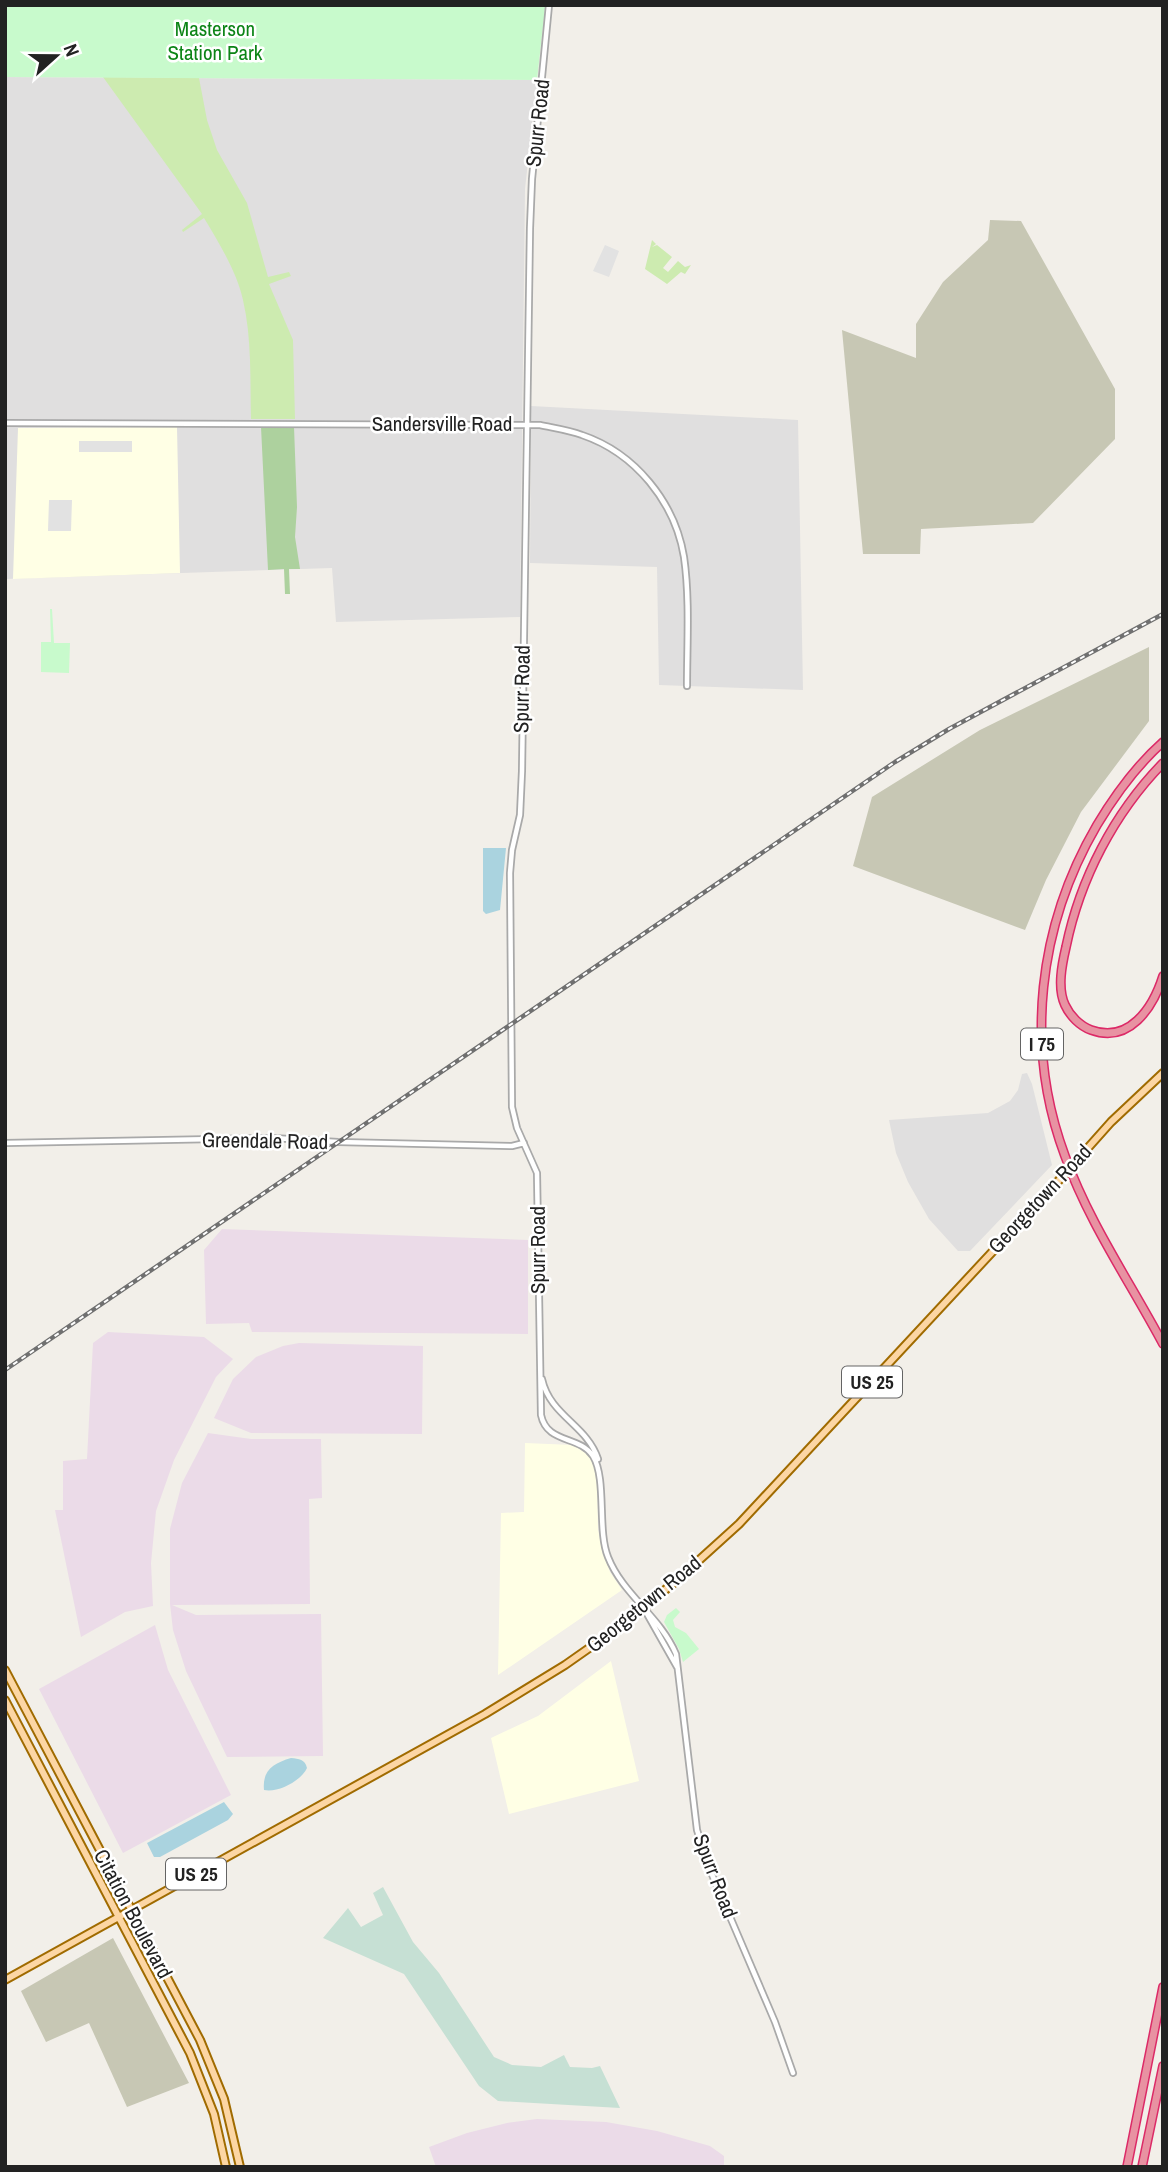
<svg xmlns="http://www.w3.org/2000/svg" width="1168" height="2172" viewBox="0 0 1168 2172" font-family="'Archivo Narrow',sans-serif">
  <rect width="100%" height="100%" fill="#f2efe9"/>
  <path fill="#e0dfdf" d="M 5,77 L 537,80 L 525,189 L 520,617 L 336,622 L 332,568 L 5,579 Z
    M 531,406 L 798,420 L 803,690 L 659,685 L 657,567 L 530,563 Z
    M 1027,1073 L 1032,1084 L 1052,1165 L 970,1251 L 958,1251 L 929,1219 L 908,1182 L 896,1153 L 889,1120 L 988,1113 L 1010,1101 L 1018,1090 L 1022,1074 Z"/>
  <path fill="#ebdbe8" d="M 222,1229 L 528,1240 L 528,1334 L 252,1332 L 249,1323 L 206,1324 L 204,1250 Z
    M 108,1332 L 204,1337 L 233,1359 L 216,1377 L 174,1460 L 156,1511 L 151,1563 L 153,1606 L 125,1612 L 81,1637 L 55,1510 L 63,1510 L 63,1461 L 87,1459 L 93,1343 Z
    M 299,1343 L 423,1346 L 422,1434 L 251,1433 L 214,1418 L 233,1379 L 256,1357 L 283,1346 Z
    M 208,1433 L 251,1439 L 321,1439 L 322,1498 L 309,1499 L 310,1604 L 172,1605 L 196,1615 L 321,1614 L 323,1756 L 227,1757 L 186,1671 L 173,1630 L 170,1604 L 170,1529 L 182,1483 Z
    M 155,1625 L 168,1670 L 231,1795 L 123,1853 L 39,1689 Z
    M 537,2119 L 606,2122 L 657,2131 L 710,2146 L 724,2156 L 724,2167 L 436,2167 L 429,2147 L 467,2133 L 507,2123 Z"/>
  <path fill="#ffffe5" d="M 177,427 L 180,573 L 13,579 L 18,428 Z
    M 525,1443 L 573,1445 L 589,1455 L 597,1472 L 598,1529 L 602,1551 L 610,1572 L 622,1590 L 498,1675 L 501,1513 L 524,1512 Z
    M 611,1661 L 639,1781 L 509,1814 L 491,1738 L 538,1716 Z"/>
  <path fill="#c7c7b4" d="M 990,220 L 1021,221 L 1115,389 L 1115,439 L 1033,523 L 921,529 L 920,554 L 863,554 L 842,330 L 916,358 L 916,324 L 943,282 L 988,240 Z
    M 1149,647 L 1149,721 L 1081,812 L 1046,880 L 1025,930 L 853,866 L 872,797 L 980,730 Z
    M 113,1938 L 189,2083 L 127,2107 L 89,2023 L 46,2042 L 21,1991 Z"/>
  <path fill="#cdebb0" d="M 103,77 L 199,78 L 207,120 L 217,150 L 247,203 L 268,277 L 289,272 L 291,276 L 269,284 L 293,340 L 295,419 L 251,419 C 250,380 252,339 243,300 C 237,272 219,243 204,218 L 183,232 L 182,230 L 202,214 Z
    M 652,240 L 656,244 L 652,247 L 657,245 L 672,257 L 663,268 L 668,272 L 678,261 L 685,267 L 691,265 L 685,274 L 681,272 L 667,284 L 645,269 Z"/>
  <path fill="#add19e" d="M 261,427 L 294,427 L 297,507 L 295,537 L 300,569 L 289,569 L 290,594 L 285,594 L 284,569 L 268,570 Z"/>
  <path fill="#c6e0d4" d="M 383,1887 L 413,1942 L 439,1973 L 494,2057 L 512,2065 L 541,2067 L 564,2055 L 570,2067 L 592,2068 L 600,2066 L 620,2108 L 498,2101 L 479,2086 L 404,1974 L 323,1938 L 348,1908 L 361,1927 L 383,1915 L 373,1893 Z"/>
  <path fill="#c8facc" d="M 5,5 L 545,5 L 545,8 L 537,80 L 5,77 Z
    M 50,609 L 52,609 L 54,643 L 70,643 L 69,673 L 41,672 L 41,642 L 51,642 Z
    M 676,1608 L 680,1612 L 673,1620 L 675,1627 L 686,1633 L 699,1649 L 683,1662 L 679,1649 L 664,1622 L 667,1615 Z"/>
  <path fill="#e2e2e2" d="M 605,245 L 619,251 L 609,277 L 593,271 Z
    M 79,441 L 132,441 L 132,452 L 79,452 Z
    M 49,500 L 72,500 L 71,531 L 48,531 Z"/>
  <path fill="#aad3df" d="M 483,848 L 506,848 L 500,910 L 486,914 L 483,911 Z
    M 291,1758 C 299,1759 305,1759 307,1768 C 301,1781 278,1793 264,1790 C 262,1770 274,1763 291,1758 Z
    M 224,1802 L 233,1814 L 228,1820 L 160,1857 L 154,1857 L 147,1843 Z"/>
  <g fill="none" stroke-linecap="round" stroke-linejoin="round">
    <defs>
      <path id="minor" d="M 549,5 L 532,179 L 530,228 L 522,771 L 520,815 L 512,850 L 510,873 L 512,1107 L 517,1128 L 537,1173 L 541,1415 C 547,1444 579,1435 593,1456 C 607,1479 597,1530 608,1557 C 623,1595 660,1616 676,1654 L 697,1830 L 710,1870 L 775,2022 L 793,2073
        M 5,423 L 540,425 C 554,428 569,430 582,435 C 635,453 675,502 684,557 C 690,599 687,644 687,686
        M 5,1143 L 273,1138 L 338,1142 L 512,1146 L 524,1143
        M 542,1379 C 550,1416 587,1425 598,1459
        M 647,1614 L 677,1667"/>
      <path id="major" d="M 1078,1159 L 1111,1122 L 1163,1073
        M 5,1670 L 200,2040 L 224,2099 L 240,2167
        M 5,1700 L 190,2053 L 214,2114 L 226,2167
        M 5,1980 L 485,1714 L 565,1665 L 622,1625 L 676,1581 L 739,1524 L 1062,1177"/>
      <path id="highway" d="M 1163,742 C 1137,765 1115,795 1097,825 C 1038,926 1024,1046 1065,1156 C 1089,1223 1130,1282 1163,1344
        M 1163,763 C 1114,813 1080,879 1066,947 C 1062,964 1057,988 1065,1005 C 1070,1016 1080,1026 1091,1030 C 1129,1044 1153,1008 1163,976
        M 1127,2167 L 1163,1987
        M 1142,2167 L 1163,2066"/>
    </defs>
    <use href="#minor" stroke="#a9a9a9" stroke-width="8"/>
    <use href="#major" stroke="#a06b00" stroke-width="10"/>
    <use href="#highway" stroke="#dc2a67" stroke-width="10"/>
    <use href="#minor" stroke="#fff" stroke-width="4.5"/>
    <use href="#major" stroke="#fcd6a4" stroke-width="6"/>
    <use href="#highway" stroke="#e892a2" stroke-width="7"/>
    <defs>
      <path id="rail" d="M 5,1370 L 895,762 L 949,729 L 1163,614"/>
    </defs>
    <use href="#rail" stroke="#707070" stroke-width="4.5"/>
    <use href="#rail" stroke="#fff" stroke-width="2" stroke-dasharray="5" stroke-linecap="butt"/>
    <defs>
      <path id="major-bridge" d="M 1062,1177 L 1078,1159"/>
    </defs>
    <use href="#major-bridge" stroke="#a06b00" stroke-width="10" stroke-linecap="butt"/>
    <use href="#major-bridge" stroke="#fcd6a4" stroke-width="6"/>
  </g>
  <g text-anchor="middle" stroke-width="5" stroke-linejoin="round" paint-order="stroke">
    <g fill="#fff" stroke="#646464" stroke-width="2">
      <rect x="1021" y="1028.5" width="42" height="31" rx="5"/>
      <rect x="842" y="1366.5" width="60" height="31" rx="5"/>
      <rect x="166" y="1858.5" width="60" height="31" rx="5"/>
    </g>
    <g font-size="19" font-weight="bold" fill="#222">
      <text x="1042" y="1051">I 75</text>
      <text x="872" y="1389">US 25</text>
      <text x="196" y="1881">US 25</text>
    </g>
    <g font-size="21" fill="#0c8416" stroke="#fff">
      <text x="215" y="36">Masterson<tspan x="215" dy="24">Station Park</tspan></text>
    </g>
    <g font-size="21" fill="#222" stroke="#fff">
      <text transform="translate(538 123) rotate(-84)" y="7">Spurr Road</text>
      <text x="442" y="431">Sandersville Road</text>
      <text transform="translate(522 689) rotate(-89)" y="7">Spurr Road</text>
      <text transform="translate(265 1141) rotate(1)" y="7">Greendale Road</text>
      <text transform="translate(1040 1199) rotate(-47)" y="7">Georgetown Road</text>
      <text transform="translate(538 1250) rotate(-90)" y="7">Spurr Road</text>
      <text transform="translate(644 1604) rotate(-39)" y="7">Georgetown Road</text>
      <text transform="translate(715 1876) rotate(69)" y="7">Spurr Road</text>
      <text transform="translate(133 1914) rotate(62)" y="7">Citation Boulevard</text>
    </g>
  </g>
  <rect width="1168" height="2172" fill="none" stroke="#222222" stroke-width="14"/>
  <g transform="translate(56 56) rotate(69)" stroke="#ffffff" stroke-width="5" paint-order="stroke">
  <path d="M0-5L12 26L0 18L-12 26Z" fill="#222222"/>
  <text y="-10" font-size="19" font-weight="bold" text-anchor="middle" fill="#222222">N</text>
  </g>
</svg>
